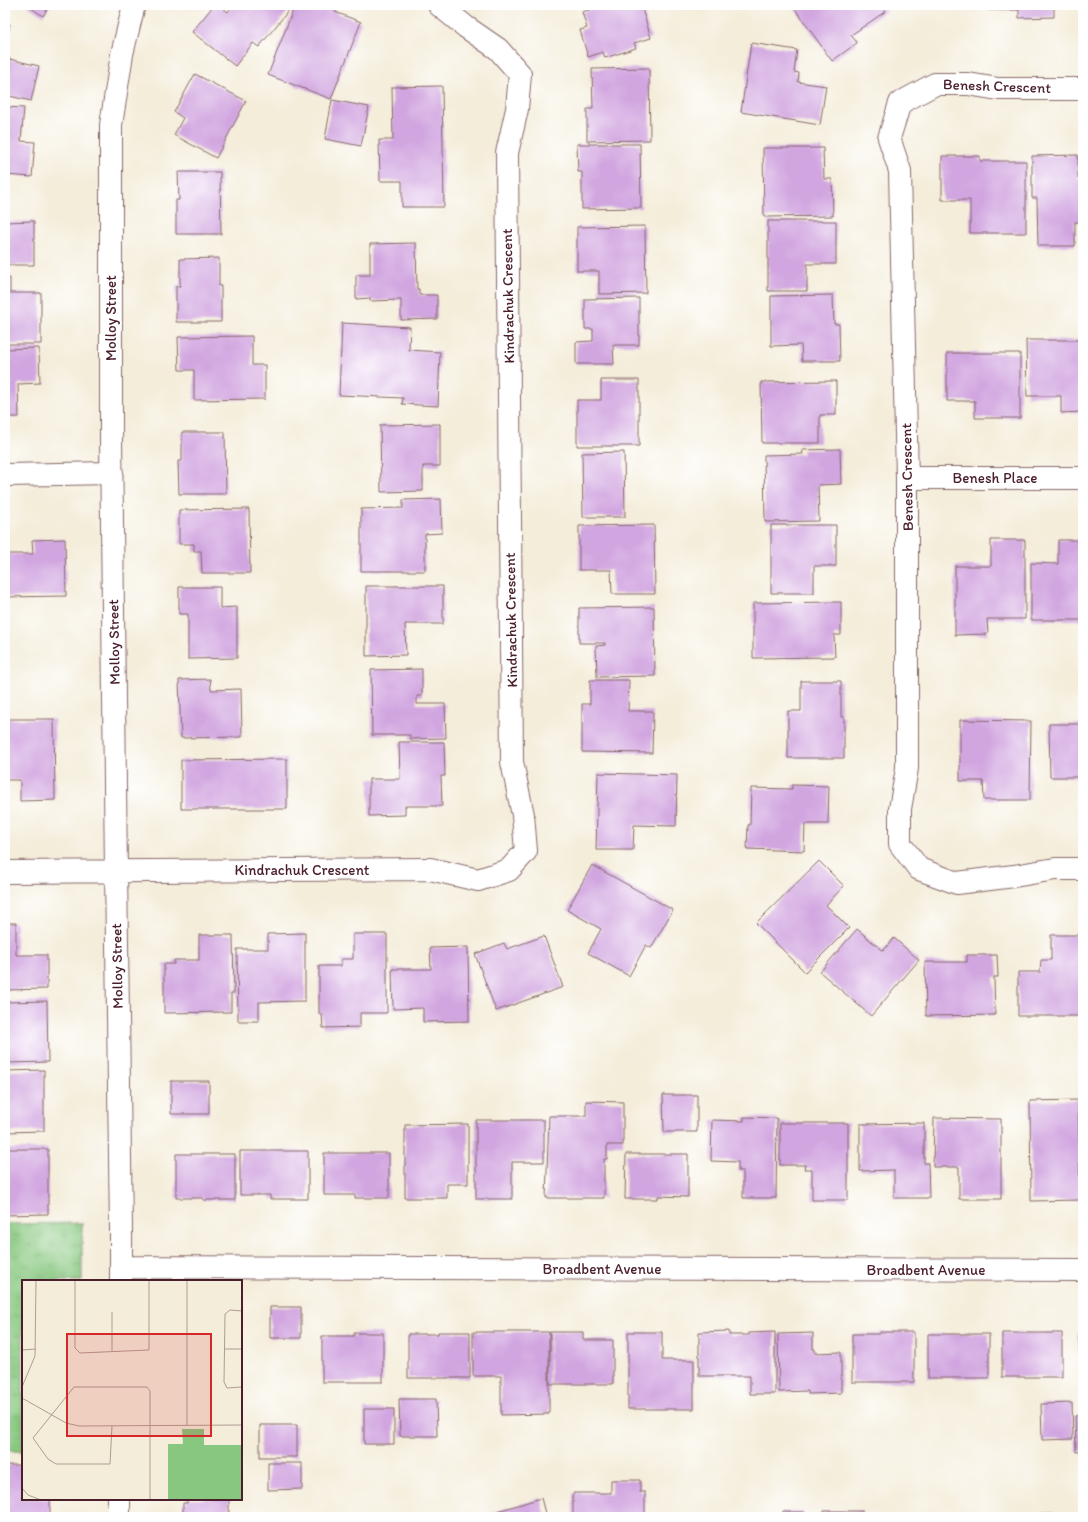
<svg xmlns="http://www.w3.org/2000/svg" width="1088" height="1522" viewBox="0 0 1088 1522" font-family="Itim,sans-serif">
  <defs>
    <pattern id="grass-tufts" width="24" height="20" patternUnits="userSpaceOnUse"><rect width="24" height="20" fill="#87c77f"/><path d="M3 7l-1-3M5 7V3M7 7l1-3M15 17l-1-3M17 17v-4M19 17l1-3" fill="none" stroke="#76aa6e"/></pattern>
  </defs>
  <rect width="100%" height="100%" fill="#fff"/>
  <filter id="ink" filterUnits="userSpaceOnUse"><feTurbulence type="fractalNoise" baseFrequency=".025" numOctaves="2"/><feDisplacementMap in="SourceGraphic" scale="8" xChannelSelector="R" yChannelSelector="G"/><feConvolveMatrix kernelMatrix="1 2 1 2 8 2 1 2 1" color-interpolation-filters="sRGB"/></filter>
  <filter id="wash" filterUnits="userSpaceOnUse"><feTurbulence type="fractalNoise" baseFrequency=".012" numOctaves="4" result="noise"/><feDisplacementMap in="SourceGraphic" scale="16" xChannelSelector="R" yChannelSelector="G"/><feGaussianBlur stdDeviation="0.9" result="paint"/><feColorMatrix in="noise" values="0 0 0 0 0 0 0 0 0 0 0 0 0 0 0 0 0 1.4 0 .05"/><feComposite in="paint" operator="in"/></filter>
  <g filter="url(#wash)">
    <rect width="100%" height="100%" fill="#f4edda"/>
    <path fill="url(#grass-tufts)" stroke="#687355" d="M 82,1223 L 82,1281 L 23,1281 L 23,1451 L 5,1451 L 5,1224 Z"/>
    <g id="blocks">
      <path fill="#d1a6e0" d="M 27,5 L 50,5 L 43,16 Z
        M 214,5 L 219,5 L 228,12 L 233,5 L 282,5 L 289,10 L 259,47 L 253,43 L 235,66 L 192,32 Z
        M 295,5 L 337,5 L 335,12 L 361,22 L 331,99 L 268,75 Z
        M 604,5 L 641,5 L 651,38 L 634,43 L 636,48 L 605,58 L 603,52 L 588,57 L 580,30 L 587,28 L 582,12 Z
        M 802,5 L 882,5 L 886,11 L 851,35 L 857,43 L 832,61 L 795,9 Z
        M 927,5 L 940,5 L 940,6 L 927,8 Z
        M 989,5 L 1054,5 L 1054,17 L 1019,18 L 1019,10 L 989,10 Z
        M 5,23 L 10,24 L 6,44 L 5,44 Z
        M 751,43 L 797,50 L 794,72 L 799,73 L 798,82 L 826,86 L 820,125 L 741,112 Z
        M 5,58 L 39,66 L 31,101 L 5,95 Z
        M 649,68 L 650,140 L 587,141 L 587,109 L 593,109 L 592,69 Z
        M 195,74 L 246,101 L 216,158 L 174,135 L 183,118 L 174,112 Z
        M 442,86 L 444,207 L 402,207 L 402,181 L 380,181 L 379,140 L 393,140 L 392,87 Z
        M 332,100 L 369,107 L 361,146 L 325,139 Z
        M 5,107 L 24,108 L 21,141 L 35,142 L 32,177 L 5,175 Z
        M 577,144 L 640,144 L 641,208 L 582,209 L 582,172 L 578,172 Z
        M 763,148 L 823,148 L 824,179 L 832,179 L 833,216 L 764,217 Z
        M 1078,155 L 1078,179 L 1083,179 L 1083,222 L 1075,222 L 1075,246 L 1038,246 L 1037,198 L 1032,198 L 1032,156 Z
        M 942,156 L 980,156 L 980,161 L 1026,161 L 1026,233 L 970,233 L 970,200 L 942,200 Z
        M 178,172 L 220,172 L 221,234 L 176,234 L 176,200 L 179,200 Z
        M 34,221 L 34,265 L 5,265 L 5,222 Z
        M 768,221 L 836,221 L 836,264 L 807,264 L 807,291 L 768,291 Z
        M 645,226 L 646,293 L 599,294 L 599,271 L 577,271 L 577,227 Z
        M 416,243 L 417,289 L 419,289 L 419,295 L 437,295 L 437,319 L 401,320 L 401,300 L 370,301 L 370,298 L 356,299 L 356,275 L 370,275 L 370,244 Z
        M 219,258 L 219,286 L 221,286 L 221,322 L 176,322 L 176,286 L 180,286 L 180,259 Z
        M 5,278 L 10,278 L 10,293 L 41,293 L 41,344 L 5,344 Z
        M 833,295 L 834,324 L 839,324 L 840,361 L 802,361 L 801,345 L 771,346 L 771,296 Z
        M 639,298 L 639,345 L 613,345 L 614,364 L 576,364 L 576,342 L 593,341 L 593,329 L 585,329 L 585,299 Z
        M 342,323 L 410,327 L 409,350 L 440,352 L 438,406 L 402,404 L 403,398 L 339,395 Z
        M 252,336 L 252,365 L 265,365 L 265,399 L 194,400 L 194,370 L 179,370 L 178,337 Z
        M 1026,340 L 1083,340 L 1083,412 L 1061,413 L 1061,396 L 1027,396 Z
        M 39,348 L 40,383 L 18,384 L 19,417 L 5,417 L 5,349 Z
        M 947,353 L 1020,353 L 1020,418 L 975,418 L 975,401 L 947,401 Z
        M 601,380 L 639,380 L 639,446 L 577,446 L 577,400 L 601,400 Z
        M 836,381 L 836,415 L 820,415 L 820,443 L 762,443 L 761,382 Z
        M 440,424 L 440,466 L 423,466 L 423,491 L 381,492 L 380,425 Z
        M 182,432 L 225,432 L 226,494 L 179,494 L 178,461 L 182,461 Z
        M 840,449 L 841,484 L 818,485 L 819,521 L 765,522 L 764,455 L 803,454 L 802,450 Z
        M 624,452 L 625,517 L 583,517 L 582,453 Z
        M 441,499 L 442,533 L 425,534 L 425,571 L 361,571 L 361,509 L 403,508 L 403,500 Z
        M 249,509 L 250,573 L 202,573 L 201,551 L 194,551 L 194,544 L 179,544 L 179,510 Z
        M 654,525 L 655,594 L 612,594 L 611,570 L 579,570 L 579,526 Z
        M 771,525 L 836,525 L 836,566 L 814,566 L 814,593 L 771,593 Z
        M 65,539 L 66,596 L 5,597 L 5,554 L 33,554 L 32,540 Z
        M 991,540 L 1025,540 L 1025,619 L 987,619 L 988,634 L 955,635 L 955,566 L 991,566 Z
        M 1058,540 L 1083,540 L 1083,620 L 1031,620 L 1031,563 L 1058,564 Z
        M 366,586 L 443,586 L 443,624 L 405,624 L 406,655 L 366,656 Z
        M 179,587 L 220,587 L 220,608 L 237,607 L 237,658 L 188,659 L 188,614 L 179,614 Z
        M 841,602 L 841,635 L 834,635 L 835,657 L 753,658 L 753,603 Z
        M 654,607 L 655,676 L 597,677 L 596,646 L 605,645 L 605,643 L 579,643 L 579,608 Z
        M 422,669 L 422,696 L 417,696 L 417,704 L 445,704 L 446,738 L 410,739 L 410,735 L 372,735 L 371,670 Z
        M 210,679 L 211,690 L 241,689 L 242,737 L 181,738 L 179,680 Z
        M 590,680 L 629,680 L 628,711 L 653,711 L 652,753 L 582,752 L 582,704 L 590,704 Z
        M 801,681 L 841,681 L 841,717 L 844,717 L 844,758 L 788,758 L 788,711 L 801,711 Z
        M 5,719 L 54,719 L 55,800 L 20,801 L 20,780 L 5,780 Z
        M 960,720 L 1031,721 L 1030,800 L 984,800 L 983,781 L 960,781 Z
        M 1049,724 L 1083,724 L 1083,777 L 1050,777 Z
        M 399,742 L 444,742 L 445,776 L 441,776 L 442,806 L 405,806 L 405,815 L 369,816 L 369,779 L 400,779 Z
        M 287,759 L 287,809 L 181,809 L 181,760 Z
        M 598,773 L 677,775 L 676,826 L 634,825 L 633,850 L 596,850 Z
        M 792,785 L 829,786 L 828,824 L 805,824 L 804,851 L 747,849 L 748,825 L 750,825 L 751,788 L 792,789 Z
        M 819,861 L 844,886 L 826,905 L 849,928 L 805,972 L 756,923 Z
        M 592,865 L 673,910 L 651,948 L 646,945 L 629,976 L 588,953 L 601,929 L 567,910 Z
        M 5,923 L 16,923 L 16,955 L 47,955 L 47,989 L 5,990 Z
        M 857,929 L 883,951 L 894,938 L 919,960 L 871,1016 L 820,972 Z
        M 305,933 L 305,1001 L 259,1002 L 259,1021 L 238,1021 L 237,949 L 268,949 L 268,934 Z
        M 353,934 L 387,934 L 387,1013 L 360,1013 L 360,1027 L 323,1028 L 322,1014 L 319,1014 L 319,966 L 341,966 L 341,959 L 353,959 Z
        M 199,935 L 233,935 L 234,993 L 231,993 L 231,1012 L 164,1013 L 164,964 L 174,964 L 174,960 L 199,960 Z
        M 1051,935 L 1083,935 L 1083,1016 L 1018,1016 L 1018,972 L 1040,972 L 1041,960 L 1051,960 Z
        M 544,936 L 563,987 L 496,1011 L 475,954 L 504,943 L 507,949 Z
        M 468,947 L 469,1021 L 423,1022 L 423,1008 L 393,1009 L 392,969 L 431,969 L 430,948 Z
        M 967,955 L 997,955 L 998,977 L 994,977 L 995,1015 L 926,1016 L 925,962 L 967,962 Z
        M 47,1001 L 48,1062 L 5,1063 L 5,1002 Z
        M 44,1070 L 44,1131 L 5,1132 L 5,1071 Z
        M 171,1081 L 209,1081 L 209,1114 L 171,1114 Z
        M 663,1095 L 697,1095 L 697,1132 L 664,1132 Z
        M 1078,1100 L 1080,1200 L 1031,1201 L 1030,1101 Z
        M 586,1101 L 623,1102 L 623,1145 L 607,1145 L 607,1159 L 604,1159 L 604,1198 L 546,1198 L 549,1116 L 586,1116 Z
        M 744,1117 L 777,1118 L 776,1198 L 743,1198 L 743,1171 L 738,1171 L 738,1162 L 711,1161 L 712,1120 L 744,1121 Z
        M 934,1118 L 1001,1119 L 1001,1199 L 959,1199 L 959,1167 L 933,1167 Z
        M 476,1120 L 544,1120 L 544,1162 L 512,1162 L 512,1199 L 476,1199 Z
        M 780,1123 L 848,1123 L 848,1200 L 812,1200 L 812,1169 L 804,1169 L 805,1165 L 780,1165 Z
        M 924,1123 L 924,1163 L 928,1163 L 929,1198 L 894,1198 L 894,1170 L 860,1171 L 860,1124 Z
        M 468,1124 L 468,1184 L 447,1184 L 447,1198 L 405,1198 L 405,1125 Z
        M 5,1149 L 48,1149 L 48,1214 L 5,1215 Z
        M 240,1151 L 308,1151 L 308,1199 L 270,1199 L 270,1195 L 240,1195 Z
        M 324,1153 L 389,1153 L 389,1198 L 355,1198 L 355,1195 L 324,1195 Z
        M 176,1154 L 235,1154 L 235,1200 L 203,1200 L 203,1198 L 176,1198 Z
        M 626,1154 L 688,1154 L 688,1197 L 658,1196 L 658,1199 L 625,1199 Z
        M 270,1307 L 301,1307 L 301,1338 L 270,1338 Z
        M 729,1331 L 729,1335 L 749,1335 L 749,1333 L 775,1332 L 775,1394 L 750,1394 L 750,1376 L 699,1376 L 699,1332 Z
        M 438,1332 L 470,1332 L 470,1378 L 408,1378 L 408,1334 L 438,1334 Z
        M 473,1332 L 549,1332 L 549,1414 L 501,1415 L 501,1376 L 473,1376 Z
        M 550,1332 L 583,1332 L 583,1340 L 613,1340 L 613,1384 L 550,1384 Z
        M 628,1332 L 662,1332 L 662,1360 L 694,1360 L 694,1409 L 628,1409 Z
        M 880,1332 L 914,1332 L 914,1382 L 852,1382 L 852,1334 L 880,1334 Z
        M 354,1333 L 383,1333 L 383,1382 L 322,1382 L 322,1336 L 354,1336 Z
        M 813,1333 L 813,1349 L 815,1349 L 815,1353 L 841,1352 L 841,1393 L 808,1394 L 808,1391 L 779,1392 L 778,1334 Z
        M 1002,1333 L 1062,1333 L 1062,1377 L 1002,1377 Z
        M 928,1334 L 989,1334 L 989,1378 L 928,1378 Z
        M 1079,1335 L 1083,1335 L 1083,1383 L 1080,1383 Z
        M 399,1399 L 436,1399 L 437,1436 L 400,1436 Z
        M 1072,1403 L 1073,1439 L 1042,1440 L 1041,1404 Z
        M 364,1409 L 394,1409 L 394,1444 L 364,1444 Z
        M 1083,1415 L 1083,1451 L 1076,1452 L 1075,1416 Z
        M 260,1425 L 297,1425 L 297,1457 L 260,1457 Z
        M 268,1463 L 302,1463 L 302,1489 L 268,1490 Z
        M 5,1465 L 23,1465 L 23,1499 L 50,1499 L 50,1517 L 5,1517 Z
        M 611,1480 L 640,1480 L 640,1492 L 645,1492 L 645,1517 L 573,1517 L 573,1493 L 611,1493 Z
        M 541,1498 L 546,1517 L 489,1517 L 492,1516 L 491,1513 Z
        M 187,1499 L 229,1499 L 229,1517 L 183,1517 L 183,1503 L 187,1503 Z
        M 824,1511 L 862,1511 L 862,1517 L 824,1517 Z
        M 782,1512 L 804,1512 L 804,1517 L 782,1517 Z
        M 1053,1514 L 1053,1517 L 1009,1517 L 1009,1515 Z"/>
    </g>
  </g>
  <g filter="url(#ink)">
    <use href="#blocks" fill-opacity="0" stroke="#866768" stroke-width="1"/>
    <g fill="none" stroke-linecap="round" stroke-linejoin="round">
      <defs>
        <path id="street" d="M 1083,89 L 998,89 L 968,84 L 935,84 L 900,103 L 889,138 L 900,171 L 907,478 L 907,768 L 900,809 L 900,844 L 919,869 L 957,883 L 1014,876 L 1055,869 L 1083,869
          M 5,475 L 112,473
          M 907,478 L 1083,478
          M 5,872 L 430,869 L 478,880 L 509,870 L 526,851 L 523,815 L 512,762 L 507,153 L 517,109 L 520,74 L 498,49 L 466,27 L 439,5
          M 121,1267 L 1083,1270
          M 121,1281 L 121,1230 L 116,871 L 111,437 L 111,125 L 122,54 L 134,5
          M 119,1517 L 119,1499"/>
      </defs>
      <use href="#street" stroke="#866768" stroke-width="24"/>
      <use href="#street" stroke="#fff" stroke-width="22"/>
    </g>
  </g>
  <g text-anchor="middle" stroke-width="3.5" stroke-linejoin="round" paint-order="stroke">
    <g font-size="15" fill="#4a1f2b" stroke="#fff">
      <text transform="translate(997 86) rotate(2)" y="5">Benesh Crescent</text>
      <text transform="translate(508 296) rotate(-91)" y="5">Kindrachuk Crescent</text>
      <text transform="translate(111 318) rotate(-90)" y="5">Molloy Street</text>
      <text transform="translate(907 477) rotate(-91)" y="5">Benesh Crescent</text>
      <text x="995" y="483">Benesh Place</text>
      <text transform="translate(511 620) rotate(-91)" y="5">Kindrachuk Crescent</text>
      <text transform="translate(114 642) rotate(-91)" y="5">Molloy Street</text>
      <text x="302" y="875">Kindrachuk Crescent</text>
      <text transform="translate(117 966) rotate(-91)" y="5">Molloy Street</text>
      <text x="602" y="1274">Broadbent Avenue</text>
      <text x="926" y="1275">Broadbent Avenue</text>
    </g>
  </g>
  <g transform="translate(22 1280)">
    <rect width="220" height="220" fill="#f4edda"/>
    <path d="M 160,149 L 182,149 L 182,165 L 220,165 L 220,220 L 146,220 L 146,164 L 161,164 Z" fill="#87c77f"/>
    <path d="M 186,182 L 206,219 L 204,220 L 171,220 L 159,196 Z" fill="#87c77f"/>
    <path fill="none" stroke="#b09b94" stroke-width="1" d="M 53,0 L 53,68 L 58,73 L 127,70 L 127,0M 220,31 L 208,30 L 203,34 L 202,102 L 205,108 L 220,107M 90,32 L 90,71M 202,69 L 220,69M 0,70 L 14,69M 0,107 L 13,76 L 14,0M 0,118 L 44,143 L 57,146 L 220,145M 165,145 L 165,0M 90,146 L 88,184 L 34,184 L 26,179 L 11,158 L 52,107 L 125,107 L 128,111 L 128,220M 0,208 L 6,215 L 19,220"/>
    <path fill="#d62828" fill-opacity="0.15" stroke="#d62828" stroke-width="2" d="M 45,54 L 189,54 L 189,156 L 45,156 Z"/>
    <rect width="220" height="220" fill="none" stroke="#4a1f2b" stroke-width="2"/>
  </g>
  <rect width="1088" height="1522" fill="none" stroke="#fff" stroke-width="20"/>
</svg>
